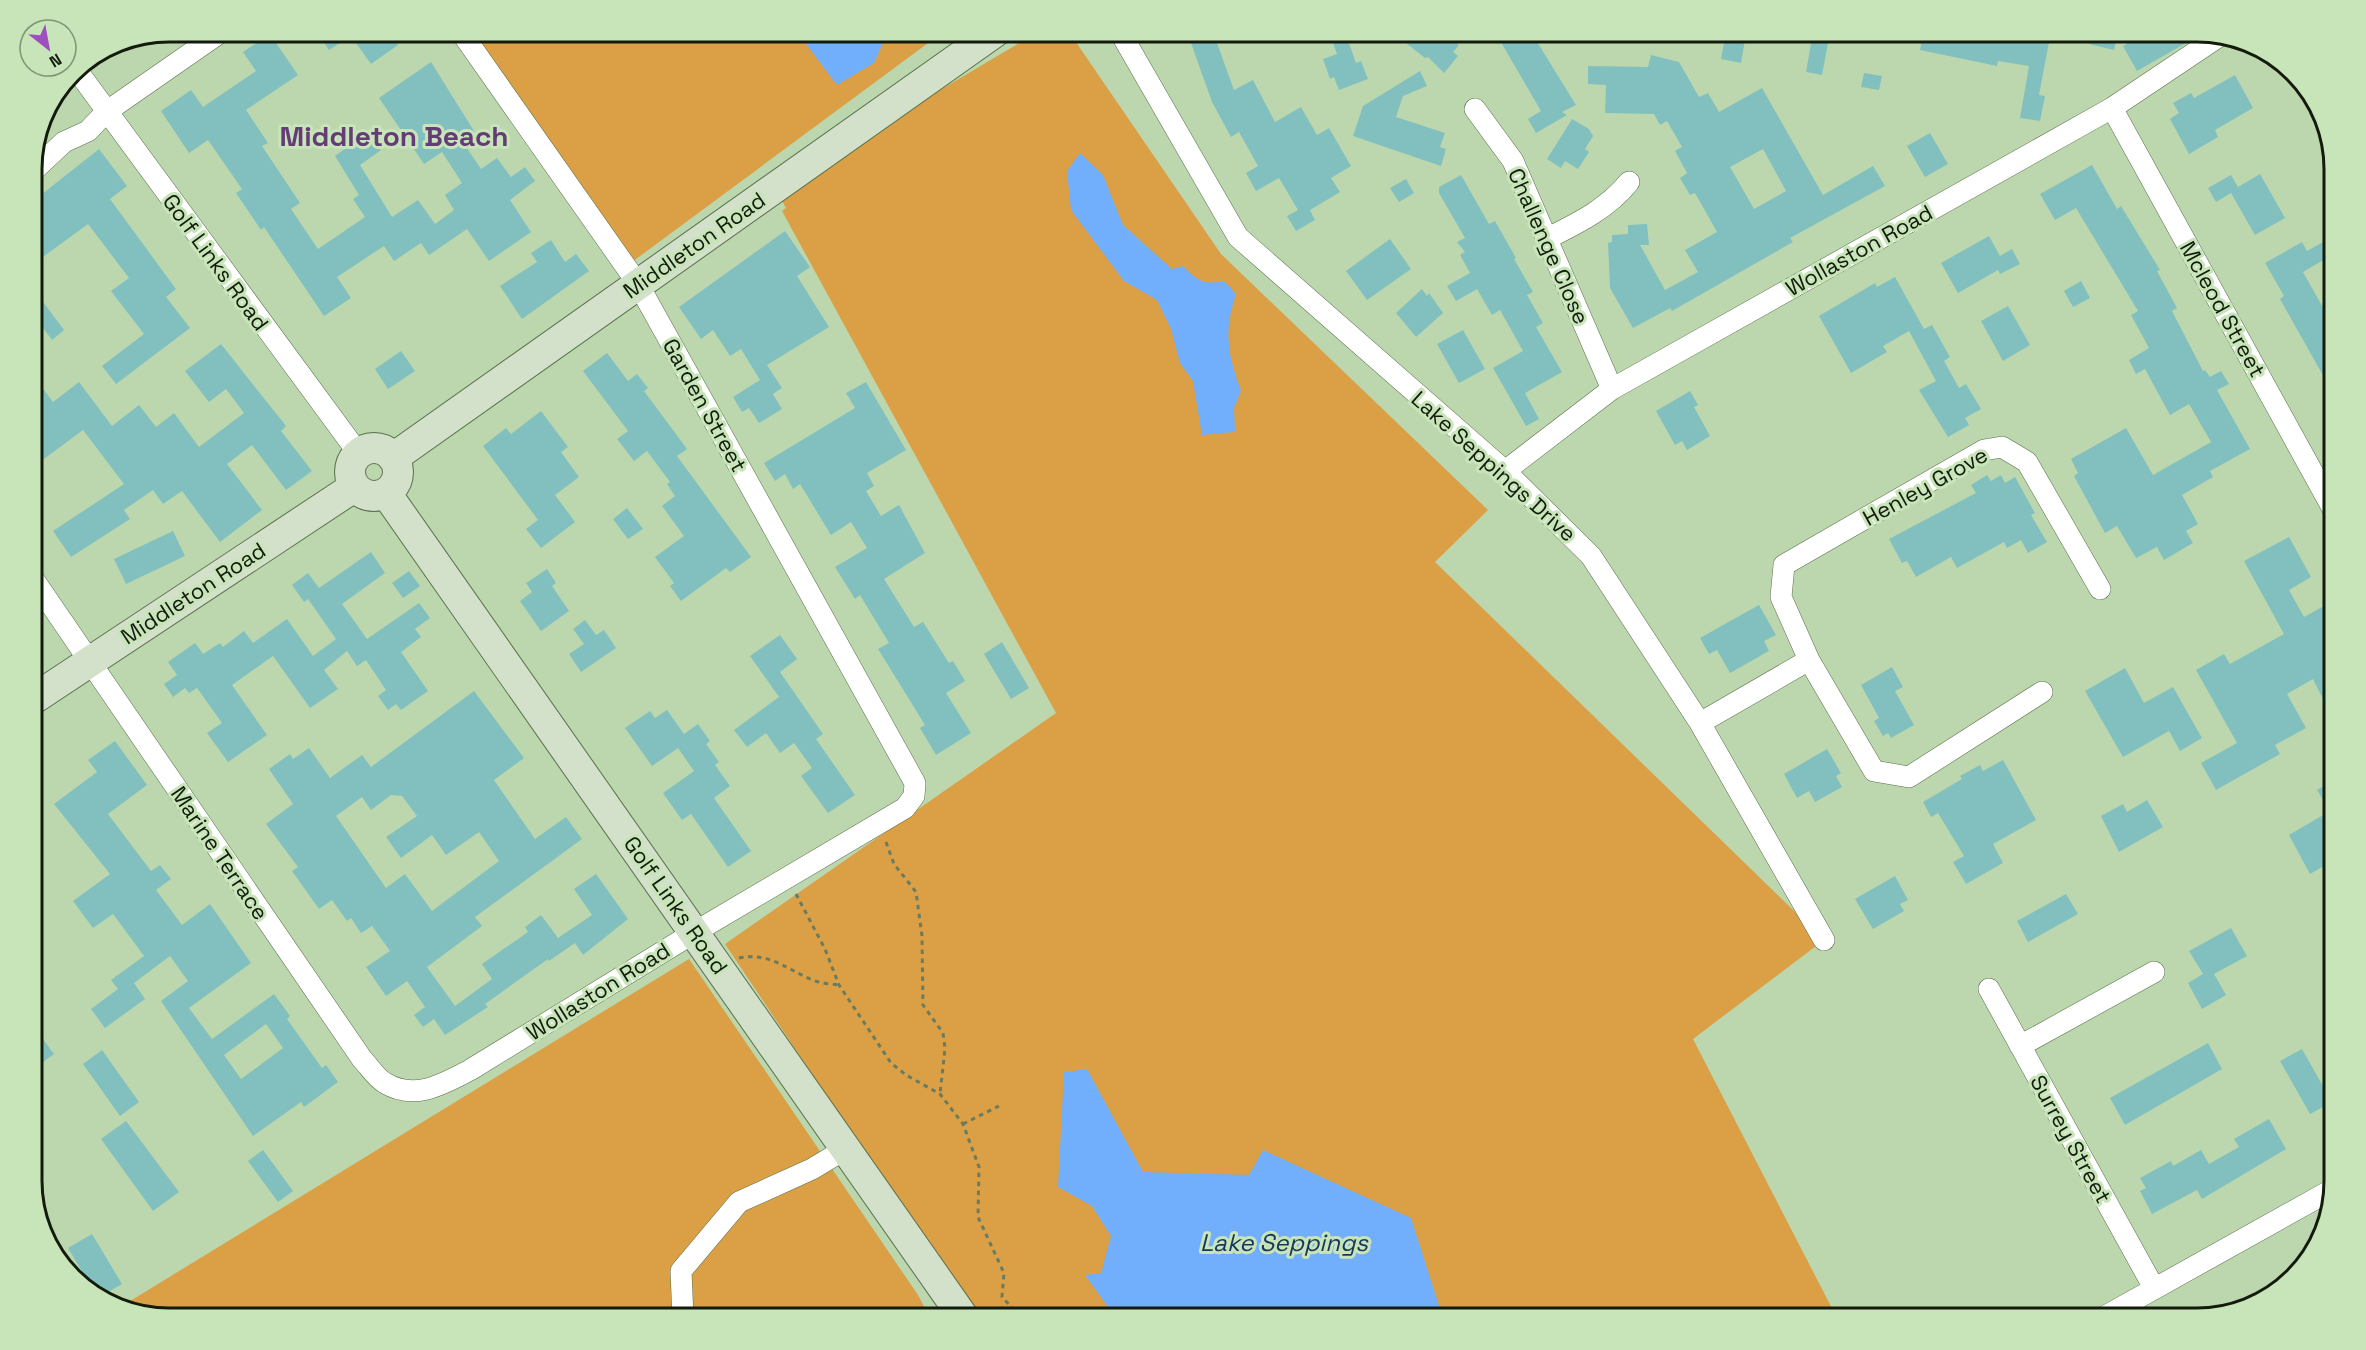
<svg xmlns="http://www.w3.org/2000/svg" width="2366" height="1350" viewBox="0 0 2366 1350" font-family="'Space Grotesk',sans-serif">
  <rect width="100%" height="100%" fill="#bcd7ad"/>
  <path fill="#db9f45" d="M 471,32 L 943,32 L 632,262 Z
    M 1038,32 L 1069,32 L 1221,254 L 1488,510 L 1435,562 L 1824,940 L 1693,1039 L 1837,1318 L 975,1318 L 725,944 L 1056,713 L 782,211 L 786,208 L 775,188 Z
    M 689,959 L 918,1295 L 930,1318 L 169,1318 L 122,1306 Z"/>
  <path fill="#71affd" d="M 797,32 L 888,32 L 874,63 L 837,85 Z
    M 1080,153 L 1103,175 L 1123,225 L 1172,269 L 1183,266 C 1198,281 1203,285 1224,281 L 1236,294 C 1223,333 1228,354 1241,391 L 1234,408 L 1235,432 L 1202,435 L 1193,381 L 1180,363 L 1171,329 L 1157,300 L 1124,281 L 1071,210 L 1067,171 Z
    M 1087,1069 L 1143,1172 L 1249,1175 L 1263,1150 L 1411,1218 L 1443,1318 L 1116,1318 L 1085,1275 L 1101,1273 L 1111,1236 L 1092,1206 L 1058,1187 L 1064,1072 Z"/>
  <path fill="#82c0bf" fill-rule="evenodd" d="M 317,32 L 389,32 L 398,45 L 371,64 L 351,36 L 329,50 Z
    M 1195,32 L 1213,32 L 1234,90 L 1253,80 L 1275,122 L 1301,107 L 1317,135 L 1329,128 L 1351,166 L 1331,178 L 1340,192 L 1310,210 L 1315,220 L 1296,231 L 1287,216 L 1298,210 L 1279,178 L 1256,191 L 1246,173 L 1258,166 L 1239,132 L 1231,137 L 1212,102 L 1191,43 L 1198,41 Z
    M 1329,32 L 1345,32 L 1356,63 L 1361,61 L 1368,79 L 1339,90 L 1334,77 L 1330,79 L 1323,59 L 1337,54 Z
    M 1392,32 L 1442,32 L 1459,45 L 1453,52 L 1458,56 L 1444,73 L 1428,57 L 1425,58 Z
    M 1495,32 L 1531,32 L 1576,105 L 1562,112 L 1567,115 L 1536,133 L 1528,119 L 1541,111 Z
    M 1726,32 L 1746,34 L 1741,63 L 1721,59 Z
    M 1813,32 L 1830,32 L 1822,75 L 1806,72 Z
    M 1923,32 L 2021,32 L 2050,37 L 2039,95 L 2045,96 L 2040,121 L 2020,118 L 2029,66 L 1998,61 L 1997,66 L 1920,50 Z
    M 2092,32 L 2118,32 L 2114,50 L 2089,44 Z
    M 2149,32 L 2180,32 L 2186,43 L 2137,71 L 2123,46 Z
    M 270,34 L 298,75 L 246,110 L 268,143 L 262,146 L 300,203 L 291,209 L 318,249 L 365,217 L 353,199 L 359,195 L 335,156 L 368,132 L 381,150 L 360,165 L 392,217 L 418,200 L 435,224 L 454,210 L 445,195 L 462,183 L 442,152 L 424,164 L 379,98 L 431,62 L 474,131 L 461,139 L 481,169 L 497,158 L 511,177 L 525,167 L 535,181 L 510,200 L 531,232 L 489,261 L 467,229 L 429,255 L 421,243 L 394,261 L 384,246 L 337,277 L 351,298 L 324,316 L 264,227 L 261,230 L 236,193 L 242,189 L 208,140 L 189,153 L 161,111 L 191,90 L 203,107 L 256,71 L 243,52 Z
    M 1651,55 L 1679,62 L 1699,97 L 1708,93 L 1719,112 L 1762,88 L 1823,195 L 1873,166 L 1885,186 L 1790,238 L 1793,242 L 1672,311 L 1670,308 L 1633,328 L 1610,288 L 1608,243 L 1612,242 L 1612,235 L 1628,234 L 1628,225 L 1647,224 L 1649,245 L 1640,245 L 1665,290 L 1698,272 L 1685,250 L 1717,232 L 1695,193 L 1690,195 L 1680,178 L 1687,173 L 1675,151 L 1682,147 L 1667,121 L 1660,125 L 1654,114 L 1605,113 L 1606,85 L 1588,84 L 1588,66 L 1648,67 ZM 1763,149 L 1786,191 L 1754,209 L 1730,167 Z
    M 1420,71 L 1427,86 L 1403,96 L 1396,117 L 1445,133 L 1440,147 L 1446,149 L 1441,166 L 1353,136 L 1363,106 Z
    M 1864,73 L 1882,76 L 1879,90 L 1861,87 Z
    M 2235,75 L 2253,108 L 2215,130 L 2218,137 L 2189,154 L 2170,119 L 2179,113 L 2173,103 L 2191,93 L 2194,98 Z
    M 1572,119 L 1589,129 L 1593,136 L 1585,149 L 1589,152 L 1578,169 L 1565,161 L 1561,168 L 1547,159 Z
    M 1930,133 L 1948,164 L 1925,177 L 1907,146 Z
    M 99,149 L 127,186 L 110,199 L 176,289 L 166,297 L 190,328 L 116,384 L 102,366 L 144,334 L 111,291 L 129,278 L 88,224 L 32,265 L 32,202 Z
    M 2092,165 L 2117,209 L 2121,206 L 2160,270 L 2157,271 L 2177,308 L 2172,311 L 2203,371 L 2205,370 L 2210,377 L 2221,371 L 2229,384 L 2217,390 L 2250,449 L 2210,471 L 2213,477 L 2182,495 L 2198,524 L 2186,531 L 2193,543 L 2164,560 L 2157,547 L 2136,558 L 2117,526 L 2105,533 L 2074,476 L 2078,473 L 2071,459 L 2126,428 L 2153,475 L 2211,442 L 2189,404 L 2170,415 L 2145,369 L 2136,374 L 2129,360 L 2149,348 L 2131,315 L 2138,311 L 2076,208 L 2055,220 L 2040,194 Z
    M 2260,174 L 2285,218 L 2255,235 L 2231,193 L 2216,202 L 2208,188 L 2231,175 L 2238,187 Z
    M 1461,175 L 1489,224 L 1495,221 L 1516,258 L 1514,259 L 1533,292 L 1527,295 L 1543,323 L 1536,327 L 1562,372 L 1525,393 L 1539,419 L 1526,426 L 1493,368 L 1523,351 L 1500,310 L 1492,315 L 1477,289 L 1456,301 L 1447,286 L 1470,273 L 1460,255 L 1465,252 L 1457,242 L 1465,238 L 1439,193 L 1439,187 Z
    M 1406,179 L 1414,193 L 1399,202 L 1390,188 Z
    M 785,231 L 810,267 L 797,276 L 829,327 L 767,365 L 782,388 L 773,394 L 782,409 L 759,423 L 749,408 L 742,412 L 733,397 L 760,380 L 741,349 L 730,356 L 713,330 L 701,339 L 679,307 Z
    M 1989,236 L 2000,256 L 2012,249 L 2020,264 L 2000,274 L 1998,270 L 1958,293 L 1941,263 Z
    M 2334,236 L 2334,254 L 2303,272 L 2334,327 L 2334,395 L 2280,299 L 2284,296 L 2265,263 L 2302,242 L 2307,251 Z
    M 1390,239 L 1411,269 L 1367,300 L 1346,271 Z
    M 551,240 L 565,262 L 576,254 L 589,271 L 522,319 L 500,286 L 537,262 L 531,253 Z
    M 1895,277 L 1924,329 L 1932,325 L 1950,357 L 1944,361 L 1959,388 L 1966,384 L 1981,409 L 1965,418 L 1969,425 L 1948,437 L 1919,390 L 1936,381 L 1909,331 L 1883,346 L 1887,352 L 1851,373 L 1819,316 L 1875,283 L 1877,287 Z
    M 2081,281 L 2090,298 L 2073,307 L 2064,291 Z
    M 32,287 L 64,330 L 52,340 L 32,313 Z
    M 1422,289 L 1427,296 L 1429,293 L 1443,313 L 1416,337 L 1396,313 Z
    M 2008,306 L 2030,345 L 2003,361 L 1981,321 Z
    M 1463,330 L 1485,369 L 1459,383 L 1437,344 Z
    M 221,344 L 286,426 L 281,431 L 312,471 L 286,490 L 252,445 L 227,464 L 262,510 L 220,542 L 182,491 L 163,504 L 153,490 L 124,510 L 130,519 L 71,557 L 53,531 L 124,484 L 83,430 L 37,464 L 32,456 L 32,374 L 53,402 L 79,382 L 112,426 L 139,405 L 156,427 L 174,413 L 199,447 L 244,413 L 226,389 L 209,402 L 185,371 Z
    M 401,351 L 415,371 L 388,389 L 375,369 Z
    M 607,353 L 628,381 L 637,374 L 648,388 L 644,391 L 687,449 L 677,456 L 751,557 L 730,572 L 726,568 L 681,601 L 670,586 L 674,583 L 655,557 L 684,536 L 662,506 L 675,496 L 667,484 L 670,482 L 647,451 L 634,461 L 617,439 L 628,431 L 583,371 Z
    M 866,382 L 906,450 L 867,473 L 874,486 L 866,491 L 881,516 L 899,505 L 925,553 L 884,579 L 914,627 L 923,622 L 949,663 L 953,661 L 965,681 L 946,693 L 971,733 L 936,755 L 920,728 L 925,725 L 878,649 L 889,643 L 860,595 L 855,599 L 835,567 L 867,548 L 851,522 L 831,535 L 800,484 L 793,489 L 785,474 L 775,481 L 764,463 L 855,408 L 846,393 Z
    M 1690,391 L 1698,405 L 1694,407 L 1710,436 L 1687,450 L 1682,441 L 1675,445 L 1656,411 Z
    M 541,411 L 568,447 L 561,452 L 579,477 L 555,495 L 575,522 L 541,548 L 526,529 L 538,520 L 483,446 L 506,428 L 511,434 Z
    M 1987,475 L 1991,481 L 2001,475 L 2005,483 L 2015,477 L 2035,513 L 2031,515 L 2047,542 L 2028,553 L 2021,540 L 2007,548 L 2004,542 L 1957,568 L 1951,557 L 1916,577 L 1907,561 L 1902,563 L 1889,539 L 1976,493 L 1971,485 Z
    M 627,508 L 643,529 L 628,539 L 613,519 Z
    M 173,531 L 185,556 L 126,584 L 114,559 Z
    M 2289,537 L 2311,577 L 2289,590 L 2304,617 L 2324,606 L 2334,625 L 2334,695 L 2324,701 L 2313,679 L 2287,694 L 2306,728 L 2275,745 L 2280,754 L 2216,790 L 2201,763 L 2237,743 L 2196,670 L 2224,654 L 2230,664 L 2284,634 L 2244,561 Z
    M 371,552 L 385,573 L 342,604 L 367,639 L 419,603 L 430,618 L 415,629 L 421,637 L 401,652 L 428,691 L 401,710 L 396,704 L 388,710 L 378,696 L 386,690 L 366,660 L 357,666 L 347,651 L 324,670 L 338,689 L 310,708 L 273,656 L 232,685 L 267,735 L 228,762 L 207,733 L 222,723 L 197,688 L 189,693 L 185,688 L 173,697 L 164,684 L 177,675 L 168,662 L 195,643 L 203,654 L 220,643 L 223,647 L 244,631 L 253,643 L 287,619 L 313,656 L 336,639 L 308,599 L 304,602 L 292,585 L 308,573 L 319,588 Z
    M 547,569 L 556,583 L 552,586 L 569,611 L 541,631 L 520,601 L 532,592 L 526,583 Z
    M 409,571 L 420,586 L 403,598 L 392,583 Z
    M 1759,605 L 1776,635 L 1764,641 L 1769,651 L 1730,673 L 1717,650 L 1709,654 L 1700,638 Z
    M 585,620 L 596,635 L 604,630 L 616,648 L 581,672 L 569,654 L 584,644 L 573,629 Z
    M 780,635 L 797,659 L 780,672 L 823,734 L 816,739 L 855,795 L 828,813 L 801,776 L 812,768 L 794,743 L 780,753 L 766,733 L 747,747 L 734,730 L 779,697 L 750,656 Z
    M 1002,642 L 1029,688 L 1011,699 L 984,654 Z
    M 1892,667 L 1903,687 L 1895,691 L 1914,725 L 1891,738 L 1888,733 L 1883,736 L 1874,721 L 1879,718 L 1861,685 Z
    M 2125,668 L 2144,703 L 2173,687 L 2202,738 L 2180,751 L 2169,731 L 2123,757 L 2085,691 Z
    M 474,691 L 524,758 L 494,780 L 535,839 L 566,817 L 582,839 L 475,917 L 482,926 L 427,967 L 455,1006 L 492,979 L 482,964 L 528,932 L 525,927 L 541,915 L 558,938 L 592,915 L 574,889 L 596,874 L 628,919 L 583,955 L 575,943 L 549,961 L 548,959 L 485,1004 L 488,1007 L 445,1035 L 434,1019 L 423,1027 L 414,1015 L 425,1007 L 407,981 L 386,996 L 366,967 L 390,951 L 372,926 L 361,933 L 351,918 L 347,921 L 332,900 L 319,909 L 292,871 L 298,867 L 266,824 L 293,804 L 269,769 L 290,754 L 293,759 L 309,748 L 330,778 L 362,755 L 371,767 ZM 391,795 L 402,796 L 417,816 L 386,837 L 401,858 L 432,835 L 446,855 L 479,832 L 499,861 L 432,911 L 405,874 L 386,888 L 336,816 L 362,797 L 371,810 Z
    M 667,710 L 684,734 L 698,724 L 710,741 L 706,744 L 719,762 L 715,765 L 730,786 L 714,798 L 751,851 L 728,867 L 691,814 L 682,820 L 663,793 L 694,771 L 678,748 L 652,766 L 625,728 L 650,711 L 655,718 Z
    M 115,741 L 147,785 L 108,814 L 151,871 L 160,865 L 171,879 L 156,890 L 182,925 L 210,904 L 251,963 L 189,1008 L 212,1039 L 274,994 L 290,1016 L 287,1019 L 322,1068 L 326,1065 L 338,1082 L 304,1107 L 301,1102 L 253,1136 L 161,1001 L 188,981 L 170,956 L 134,983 L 145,999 L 105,1028 L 91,1009 L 118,989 L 111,980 L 144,956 L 113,914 L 93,928 L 73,901 L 110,874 L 54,804 L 97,772 L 88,760 ZM 266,1024 L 283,1048 L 241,1079 L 224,1055 Z
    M 1827,749 L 1841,773 L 1836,776 L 1842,787 L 1815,802 L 1809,791 L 1797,798 L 1784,774 Z
    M 2003,760 L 2036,820 L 1993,844 L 2003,863 L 1966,884 L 1953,862 L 1964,856 L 1938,813 L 1931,817 L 1923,802 L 1962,779 L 1960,776 L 1980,765 L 1983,771 Z
    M 2334,780 L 2334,860 L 2310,874 L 2289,835 L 2330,811 L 2317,790 Z
    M 2147,800 L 2163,827 L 2119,852 L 2101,816 L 2123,804 L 2127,812 Z
    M 1895,876 L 1908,900 L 1900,904 L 1904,911 L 1873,929 L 1855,899 Z
    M 2066,894 L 2078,914 L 2028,942 L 2017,921 Z
    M 2231,928 L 2247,956 L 2214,974 L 2226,995 L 2202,1009 L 2188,983 L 2203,974 L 2189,951 Z
    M 32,1024 L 54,1054 L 32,1070 Z
    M 2208,1043 L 2222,1069 L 2125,1125 L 2110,1098 Z
    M 2302,1049 L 2332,1102 L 2310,1114 L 2280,1061 Z
    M 102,1050 L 139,1102 L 120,1116 L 83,1064 Z
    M 2269,1119 L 2286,1149 L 2202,1199 L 2197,1190 L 2152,1214 L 2140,1191 L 2146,1188 L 2140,1178 L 2171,1161 L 2173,1166 L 2201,1150 L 2209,1164 L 2239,1147 L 2234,1139 Z
    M 126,1121 L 179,1192 L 153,1211 L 101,1139 Z
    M 263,1150 L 293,1191 L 278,1202 L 248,1161 Z
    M 92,1234 L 122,1284 L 98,1298 L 68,1248 Z"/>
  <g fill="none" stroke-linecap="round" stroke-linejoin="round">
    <defs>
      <path id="street" d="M 1120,32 L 1238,237 L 1505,471 L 1591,556 L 1700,723 L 1824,940
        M 76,69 L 359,454
        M 2112,108 L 2334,511
        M 1475,109 L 1513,161 L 1612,389
        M 32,172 L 64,142 L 88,131 L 106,112 L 221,32
        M 1548,238 C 1578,223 1607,209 1629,182
        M 1505,471 L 1612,389 L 2112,108 L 2218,37
        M 32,577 L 362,1059 C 369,1066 376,1078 385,1083 C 415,1101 443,1084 470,1070 L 695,932 L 905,808 L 914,796 L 915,783 L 638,284 L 461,32
        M 2042,692 L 1909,777 L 1874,771 L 1809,660 L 1781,597 L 1784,565 L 1984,450 L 2002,447 L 2027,462 L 2100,589
        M 1700,723 L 1809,660
        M 1989,989 L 2154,1288
        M 2020,1046 L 2154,972
        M 683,1318 L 681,1271 L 739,1202 L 812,1169 L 847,1148
        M 2102,1318 L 2333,1189"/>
      <path id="secondary" d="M350 472a24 24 0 1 1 48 0a24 24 0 1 1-48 0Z
        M 393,458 L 995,32
        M 386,493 L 964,1318
        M 32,700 L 354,487"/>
    </defs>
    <use href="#street" stroke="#58704b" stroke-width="22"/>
    <use href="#secondary" stroke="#58704b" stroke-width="32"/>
    <path stroke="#697c5f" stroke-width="3" stroke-dasharray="4.5 4.5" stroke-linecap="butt" d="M 886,842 L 894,864 L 916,892 L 922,936 L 923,1005 L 943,1033 L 945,1048 L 940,1094
      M 796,894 L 825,949 L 839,985 L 891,1063 L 906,1075 L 940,1094 L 963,1124 L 979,1167 L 978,1217 L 1004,1273 L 1002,1297 L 1022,1318
      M 739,958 C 767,952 786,968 810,979 C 819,983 830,984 839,985
      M 963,1124 L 999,1106"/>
    <use href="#street" stroke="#fff" stroke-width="21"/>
    <use href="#secondary" stroke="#d3e1ca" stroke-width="30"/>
  </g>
  <g text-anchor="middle" stroke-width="6" stroke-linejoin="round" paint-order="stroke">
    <g font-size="22" fill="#121b0c" stroke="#c8e4b9">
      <text transform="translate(694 245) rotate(-35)" y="8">Middleton Road</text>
      <text transform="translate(1549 246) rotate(66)" y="8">Challenge Close</text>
      <text transform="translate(1859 250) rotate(-29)" y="8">Wollaston Road</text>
      <text transform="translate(216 262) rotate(54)" y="8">Golf Links Road</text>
      <text transform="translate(2223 309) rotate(61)" y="8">Mcleod Street</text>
      <text transform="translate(705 405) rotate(61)" y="8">Garden Street</text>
      <text transform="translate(1494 466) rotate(42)" y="8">Lake Seppings Drive</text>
      <text transform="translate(1925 486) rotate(-29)" y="8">Henley Grove</text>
      <text transform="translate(193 593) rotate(-33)" y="8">Middleton Road</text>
      <text transform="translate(220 853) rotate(56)" y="8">Marine Terrace</text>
      <text transform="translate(676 905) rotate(55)" y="8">Golf Links Road</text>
      <text transform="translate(598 991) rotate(-32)" y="8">Wollaston Road</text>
      <text transform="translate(2071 1139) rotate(61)" y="8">Surrey Street</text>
    </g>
    <g font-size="24" font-style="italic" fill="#17375d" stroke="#c8e4b9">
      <text x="1284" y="1251">Lake Seppings</text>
    </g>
    <g font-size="28" font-weight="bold" fill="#643d76" stroke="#c8e4b9">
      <text x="394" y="146">Middleton Beach</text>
    </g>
  </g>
  <path d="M0 0H2366V1350H0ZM169 42H2197A127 127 0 0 1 2324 169V1181A127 127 0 0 1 2197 1308H169A127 127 0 0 1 42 1181V169A127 127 0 0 1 169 42Z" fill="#c8e4b9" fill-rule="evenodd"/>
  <path fill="none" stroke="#121b0c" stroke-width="3" d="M169 42H2197A127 127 0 0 1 2324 169V1181A127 127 0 0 1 2197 1308H169A127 127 0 0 1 42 1181V169A127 127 0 0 1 169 42Z"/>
  <g transform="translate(48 48) rotate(149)"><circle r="28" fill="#c8e4b9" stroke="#7f9474" stroke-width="1.5"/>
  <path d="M0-4.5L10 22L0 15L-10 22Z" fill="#9d4ebf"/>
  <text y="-9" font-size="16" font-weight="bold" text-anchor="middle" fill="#121b0c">N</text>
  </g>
</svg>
